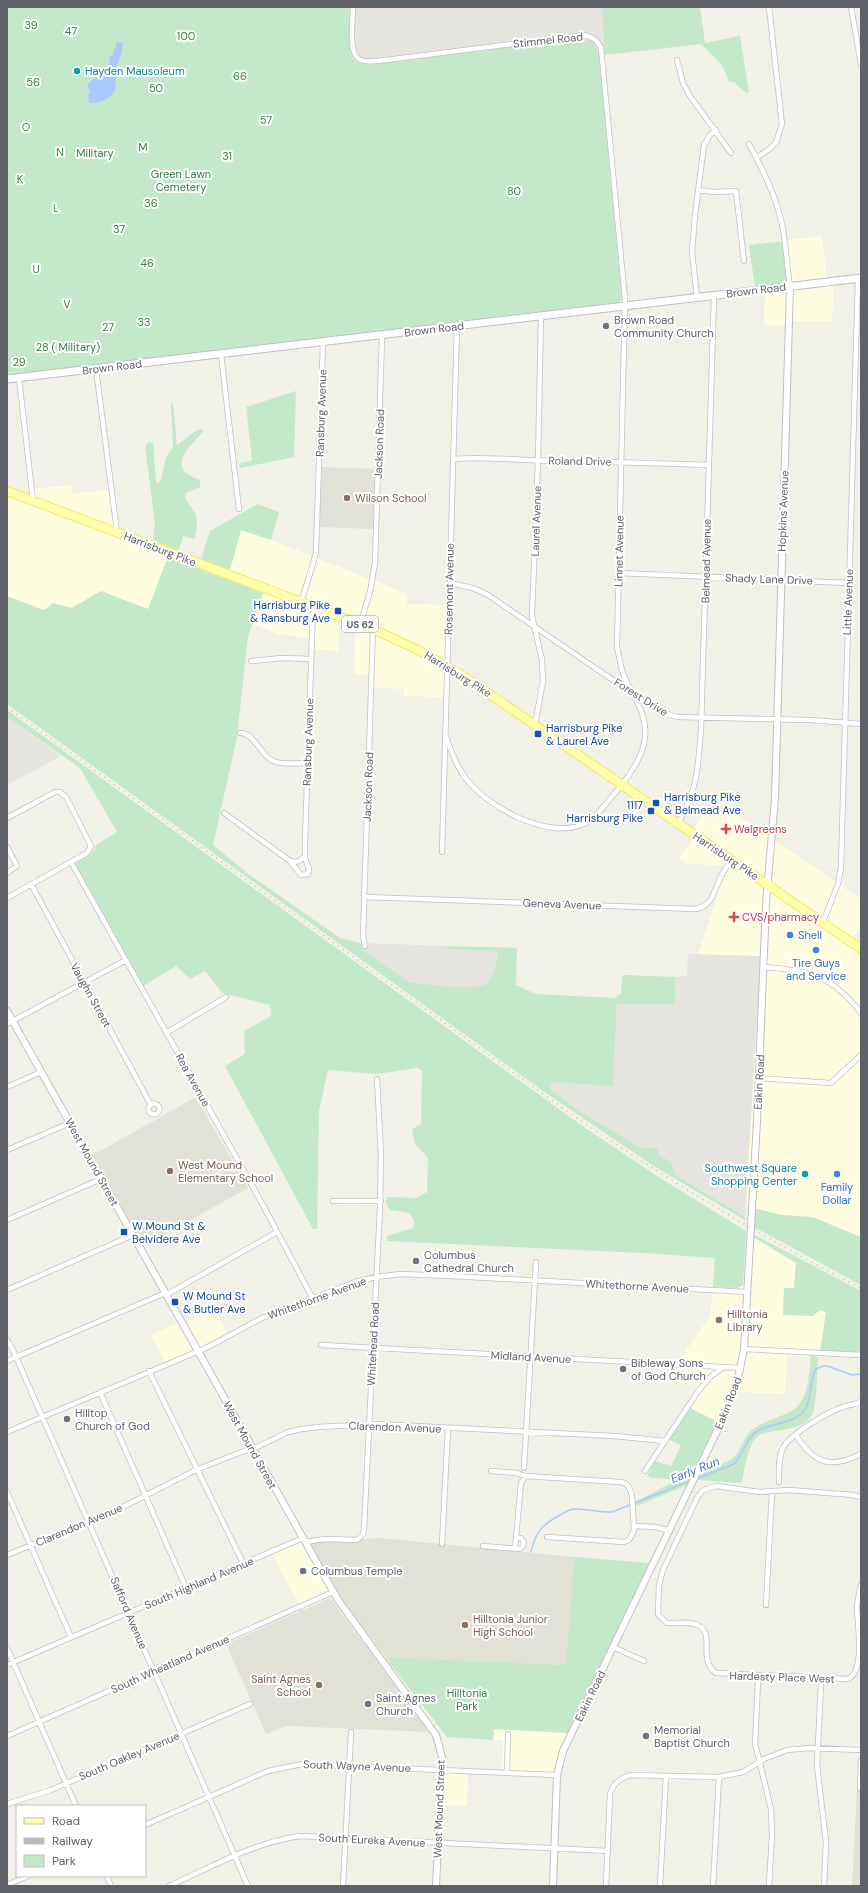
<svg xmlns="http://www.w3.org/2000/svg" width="868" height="1893" viewBox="0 0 868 1893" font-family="'DM Sans',sans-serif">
  <rect width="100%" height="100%" fill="#f1f1e7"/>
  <path fill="#fffddf" d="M 822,236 L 827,282 L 834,281 L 832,321 L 790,321 L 790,326 L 764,325 L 765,286 L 754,287 L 749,245 Z
    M 71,485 L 73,494 L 112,489 L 116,527 L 171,547 L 148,610 L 101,591 L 72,608 L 53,603 L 44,610 L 7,596 L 7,492 L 33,501 L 32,489 Z
    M 241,530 L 271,540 L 407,594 L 407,604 L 448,605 L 445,697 L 404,696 L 404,689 L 370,687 L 370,675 L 354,674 L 356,623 L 339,617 L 338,651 L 310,649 L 310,638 L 281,635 L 252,624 L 263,593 L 227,579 Z
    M 714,799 L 861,899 L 861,923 L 854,938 L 861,943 L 861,1237 L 812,1217 L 781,1215 L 746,1206 L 761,957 L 698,954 L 715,903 L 723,865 L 687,864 L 679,858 L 695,837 L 690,834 Z
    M 746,1237 L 753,1237 L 796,1263 L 794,1288 L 785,1288 L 827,1312 L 820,1351 L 818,1357 L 787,1356 L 785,1394 L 738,1392 L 723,1425 L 686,1406 L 698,1384 L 668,1383 L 687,1349 L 710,1316 L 713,1287 L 738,1288 L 743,1285 Z
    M 213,1308 L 228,1333 L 166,1363 L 150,1335 L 179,1322 L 182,1326 Z
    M 306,1539 L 338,1594 L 302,1610 L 272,1554 Z
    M 494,1729 L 567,1733 L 566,1742 L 557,1774 L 502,1769 L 503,1740 L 493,1740 Z
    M 443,1772 L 468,1773 L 467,1806 L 442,1805 Z"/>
  <path fill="#e5e4df" d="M 350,7 L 602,7 L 605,50 L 597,50 L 596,46 L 572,39 L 368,65 L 361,65 L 356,63 L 350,54 Z
    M 7,717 L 61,756 L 7,785 Z
    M 361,943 L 447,946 L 447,949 L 497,952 L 498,956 L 493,974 L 486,984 L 475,987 L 450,987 L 409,982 L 363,950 Z
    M 688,954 L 761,956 L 745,1217 L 674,1174 L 672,1162 L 659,1155 L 657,1148 L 640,1147 L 579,1111 L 550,1089 L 550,1082 L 613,1085 L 617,1004 L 675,1004 L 675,977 L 687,976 Z"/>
  <path fill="#e1e1d5" d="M 322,467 L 376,469 L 373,529 L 319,527 Z
    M 196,1097 L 248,1188 L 144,1246 L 93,1155 Z
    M 381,1538 L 574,1557 L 566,1665 L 385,1657 L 338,1594 L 309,1543 Z
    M 330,1598 L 425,1725 L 428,1732 L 286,1726 L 266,1734 L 226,1644 Z
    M 857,1789 L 861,1789 L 861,1886 L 852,1886 Z"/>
  <path fill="#c3e9ca" d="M 7,7 L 350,7 L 350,54 L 356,63 L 368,65 L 572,39 C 589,38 594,38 599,55 L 622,300 L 615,304 L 7,377 Z
    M 602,7 L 700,7 L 705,43 L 740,36 L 749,93 L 745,92 L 734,82 L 729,82 L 722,65 L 701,44 L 605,55 Z
    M 784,241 L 789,285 L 755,290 L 749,245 Z
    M 296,391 L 294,457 L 240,468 L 239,464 L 252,460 L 246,407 Z
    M 171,403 L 173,403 L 177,445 L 197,430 L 203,429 L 202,433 C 195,441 172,461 186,473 C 190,476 196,478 200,480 L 200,487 L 186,493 L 185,498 C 198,518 199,515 195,539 L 183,536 L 179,550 L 153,541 L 155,524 L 145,446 L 149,442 L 153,443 L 156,482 L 159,483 L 162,476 L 166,457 L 173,447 Z
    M 258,504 L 279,512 L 271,540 L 241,530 L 230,570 L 201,559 L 210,531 Z
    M 168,557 L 263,593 L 248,637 L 237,737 L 213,845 L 247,873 L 340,938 L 361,943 L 363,950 L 409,982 L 450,987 L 475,987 L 486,984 L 493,974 L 498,956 L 497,952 L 447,949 L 447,946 L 517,948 L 516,985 L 536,994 L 614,998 L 621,994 L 622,977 L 624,975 L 675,977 L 675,1004 L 617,1004 L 613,1086 L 551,1082 L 550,1089 L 579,1111 L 640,1147 L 657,1148 L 659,1155 L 672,1162 L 674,1174 L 745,1217 L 745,1220 L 652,1165 L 543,1091 L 7,704 L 7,596 L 44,610 L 53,603 L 72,608 L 101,591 L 148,609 Z
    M 7,710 L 581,1125 L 660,1178 L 746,1231 L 743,1285 L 738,1288 L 713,1287 L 715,1258 L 644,1253 L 387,1241 L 387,1236 L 413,1228 L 414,1221 L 409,1213 L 390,1210 L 386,1203 L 387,1197 L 416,1198 L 427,1192 L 428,1158 L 415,1144 L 412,1129 L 421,1124 L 422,1071 L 418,1068 L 376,1074 L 328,1070 L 319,1111 L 317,1229 L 313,1229 L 225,1066 L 245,1054 L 244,1031 L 271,1016 L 270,1005 L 222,993 L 205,971 L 190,979 L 176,966 L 143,986 L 75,863 L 91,854 L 96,845 L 117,832 L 80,768 L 7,717 Z
    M 755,1208 L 781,1215 L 812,1217 L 861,1237 L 861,1285 L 754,1227 Z
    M 753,1234 L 861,1291 L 861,1352 L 820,1351 L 826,1312 L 820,1310 L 813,1316 L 783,1315 L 784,1288 L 794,1288 L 796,1263 L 753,1237 Z
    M 811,1356 L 818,1357 C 817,1368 817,1403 813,1412 C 803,1437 766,1425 755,1439 C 747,1449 744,1471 742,1483 L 698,1480 C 707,1464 720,1467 733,1458 C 741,1452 743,1437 752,1430 C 765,1420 780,1418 793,1410 C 809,1399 809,1374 811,1356 Z
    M 690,1408 L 718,1422 L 688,1485 L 636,1506 L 636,1502 L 676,1480 L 647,1477 L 654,1461 L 671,1466 L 681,1445 L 669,1440 Z
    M 574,1557 L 650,1563 L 567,1733 L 494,1729 L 493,1740 L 447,1737 L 385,1657 L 566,1665 Z"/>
  <path fill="#aacaff" d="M 117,42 L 123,43 L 121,55 L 117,65 L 115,91 C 109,99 99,104 89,103 L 88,96 L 90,91 L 87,85 L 93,79 L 108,75 L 110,56 L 113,55 Z"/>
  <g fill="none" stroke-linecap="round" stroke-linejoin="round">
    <path stroke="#aacaff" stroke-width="1.5" d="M 696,1479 L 734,1464 C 744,1454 746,1437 759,1430 C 773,1423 798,1423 806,1408 C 812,1396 809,1380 816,1369 L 823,1366 L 827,1366 L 852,1375 L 861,1374
      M 531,1552 C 536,1531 542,1525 560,1515 C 565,1512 569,1509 575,1509 C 587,1508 599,1513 612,1512 L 690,1481"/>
    <defs>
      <path id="minor" d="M 353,7 C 353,19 348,53 359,59 C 365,63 371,61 378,61 L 584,35 C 593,37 597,40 601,48 L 625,299 L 617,647 C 619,655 620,665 623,673 C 631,695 648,712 645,738 C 643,757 627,779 615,793 C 606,803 598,816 586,823 C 548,842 482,805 462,773 C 454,761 450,747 445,734
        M 851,7 L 861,64
        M 677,60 L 683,83 L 690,96 L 731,153
        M 749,144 C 763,170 776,196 782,224 C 786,244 787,266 790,286
        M 756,158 L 768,150 L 776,143 L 782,124 L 769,7
        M 698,190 L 715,192 L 736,191 L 744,261
        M 697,297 L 692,252 L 695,215 L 704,145 L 710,135 L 716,130
        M 221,354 L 239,509
        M 96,369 L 117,532
        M 19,378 L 33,501
        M 453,459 C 488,456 524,461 559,461 C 609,462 658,463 708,465
        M 619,573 L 848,583
        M 449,583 L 473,588 L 488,595 L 651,706 L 661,712 L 677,717 L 810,720 L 861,724
        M 301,602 L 313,564 L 316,552 L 323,342
        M 360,624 L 370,592 L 375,563 L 382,335
        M 251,661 L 282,658 L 311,659
        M 535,725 L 543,681 L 542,660 L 532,616 L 538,460 L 541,316
        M 240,733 C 255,733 260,755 273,761 C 282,765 297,763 307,763
        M 224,813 L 290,861 L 301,875 L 308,874 L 309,869 L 305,858 L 305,841 L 313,607
        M 7,818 L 55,792 L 60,792 L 66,797 L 91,846 L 87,853 L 7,898
        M 678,824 C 698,788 698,769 701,729 L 714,295
        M 7,847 L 17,866 L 7,873
        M 442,852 L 457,326
        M 290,861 C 298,863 301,861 305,855
        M 71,862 L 264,1207 L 313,1299
        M 31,884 L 151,1105
        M 365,897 L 696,909 C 713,905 713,893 720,879 C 723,872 727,866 731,860
        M 823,922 L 838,884 L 841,867 L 858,278
        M 365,946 L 363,936 L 373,629
        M 764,967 C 808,970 833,976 861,1013
        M 7,1024 L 126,960
        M 166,1033 L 226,997
        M 759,1078 L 831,1083 L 861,1055
        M 7,1087 L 41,1072
        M148.5 1109a5.5 5.5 0 1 1 11 0a5.5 5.5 0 1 1-11 0Z
        M 7,1150 L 70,1123
        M 333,1201 L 381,1201
        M 7,1220 L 101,1179
        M 7,1290 L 133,1235
        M 166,1295 L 277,1232
        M 7,1340 L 13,1350 L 248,1886
        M 321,1345 L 741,1368
        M 744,1349 L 861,1355
        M 7,1361 L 165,1293
        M 149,1371 L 243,1563
        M 100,1392 L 186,1588
        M 7,1432 L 206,1348 L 262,1318 L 355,1282 L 376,1277 L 401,1274 L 451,1276 L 747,1292
        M 796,1435 C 814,1464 831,1469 861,1454
        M 524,1468 L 536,1262
        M 491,1471 L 517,1473 L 525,1476 L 620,1482 L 625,1483 L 629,1487 L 632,1495 L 634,1531 L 629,1540 L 624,1542 L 547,1537
        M 645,1471 L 699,1390 L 710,1377 L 724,1367
        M 779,1482 C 779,1471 778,1458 783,1448 C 789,1435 829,1411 843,1407 C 849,1405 855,1404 861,1402
        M 7,1492 L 71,1637
        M 861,1497 L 853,1495 L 789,1490 L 760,1492 L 716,1486 L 703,1490 L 697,1498 L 663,1570 L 659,1585 L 658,1614 L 667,1623 C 676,1623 687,1622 695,1624 C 718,1631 696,1658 716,1673 L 848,1679 C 866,1671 857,1622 857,1606 C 858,1598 859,1592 861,1585
        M 634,1526 L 656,1527 L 670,1531
        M 305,1542 L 325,1539 L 357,1540 L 363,1534 L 364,1529 L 380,1207 L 381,1155 L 377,1079
        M 442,1544 L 448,1428
        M 483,1546 L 520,1549 L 523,1546 L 524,1542 L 521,1538 L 517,1538
        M 515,1548 L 521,1483 L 525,1476
        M 7,1555 L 117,1510 L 196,1470 L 244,1451 L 253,1449 L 288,1432 L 302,1429 L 318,1427 L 377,1424 L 614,1436 L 665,1441
        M 766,1605 L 772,1492
        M 613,1647 L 644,1661
        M 7,1648 L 76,1806
        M 7,1665 L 303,1538
        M 758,1682 L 755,1743 L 771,1809 L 772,1834 L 769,1886
        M 821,1684 L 817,1765 L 826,1842 L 824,1886
        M 7,1736 L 333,1592
        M 507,1773 L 508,1734
        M 860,1788 L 861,1760
        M 7,1804 L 51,1790 L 250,1704
        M 145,1825 L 268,1771 L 302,1764 L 557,1775
        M 107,1876 L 111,1886
        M 7,1885 L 28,1876
        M 169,1886 C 212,1867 254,1842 301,1836 L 608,1851
        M 343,1886 L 351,1732
        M 606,1886 L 610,1794 C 614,1782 621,1777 632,1775 L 719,1777 L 743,1772 L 764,1759 L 787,1750 L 810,1748 L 861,1750
        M 660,1886 L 666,1776
        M 713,1886 L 719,1777"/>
      <path id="tertiary" d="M 7,1011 L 330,1586 L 338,1600 L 436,1735 L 442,1757 L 436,1886
        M 553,1886 L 557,1775 L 563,1751 L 728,1408 L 737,1383 L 744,1349 L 757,1121 L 766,903 L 775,798 L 790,286"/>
      <path id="secondary" d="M 7,379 L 861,278"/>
      <path id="primary" d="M 7,491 L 373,629 L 418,650 L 462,675 L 861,949"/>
    </defs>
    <use href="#minor" stroke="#bfc0c6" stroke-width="6"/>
    <use href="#tertiary" stroke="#bfc0c6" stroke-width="8"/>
    <use href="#secondary" stroke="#bdbec5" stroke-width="9"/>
    <use href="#primary" stroke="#f8e85a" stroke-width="10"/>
    <use href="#minor" stroke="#fff" stroke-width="4.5"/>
    <use href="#tertiary" stroke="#fff" stroke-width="6"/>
    <use href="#secondary" stroke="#fff" stroke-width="7"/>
    <use href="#primary" stroke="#fdffaf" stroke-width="8"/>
    <path stroke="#bababb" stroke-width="1.5" stroke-dasharray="1 5" stroke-linecap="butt" d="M 7,707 L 578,1119 C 670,1181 763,1238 861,1288"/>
  </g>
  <g fill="#0f9aa8" stroke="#fff" stroke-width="1.5">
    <circle cx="77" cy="71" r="4"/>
    <circle cx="805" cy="1174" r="4"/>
  </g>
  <g fill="#6b7280" stroke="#fff" stroke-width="1.5">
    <circle cx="606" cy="326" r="4"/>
    <circle cx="416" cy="1261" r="4"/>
    <circle cx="623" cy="1369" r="4"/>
    <circle cx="67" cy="1419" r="4"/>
    <circle cx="303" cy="1571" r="4"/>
    <circle cx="368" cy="1704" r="4"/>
    <circle cx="646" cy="1736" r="4"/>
  </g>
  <g fill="#8d6e63" stroke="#fff" stroke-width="1.5">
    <circle cx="347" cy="498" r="4"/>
    <circle cx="170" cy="1171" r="4"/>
    <circle cx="719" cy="1320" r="4"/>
    <circle cx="465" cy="1625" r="4"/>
    <circle cx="319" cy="1685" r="4"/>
  </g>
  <g fill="#1a4fb4" stroke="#fff" stroke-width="1.5">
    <rect x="334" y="607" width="8" height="8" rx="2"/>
    <rect x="534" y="730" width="8" height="8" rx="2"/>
    <rect x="652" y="799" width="8" height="8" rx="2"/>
    <rect x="647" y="807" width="8" height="8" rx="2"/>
    <rect x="120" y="1228" width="8" height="8" rx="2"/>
    <rect x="171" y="1298" width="8" height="8" rx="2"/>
  </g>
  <g fill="#e0444e" stroke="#fff" stroke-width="1.5">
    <path d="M724 823h4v4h4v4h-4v4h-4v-4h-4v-4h4z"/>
    <path d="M732 911h4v4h4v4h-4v4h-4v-4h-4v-4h4z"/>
  </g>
  <g fill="#3f7fe0" stroke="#fff" stroke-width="1.5">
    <circle cx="790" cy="935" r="4"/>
    <circle cx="816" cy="950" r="4"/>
    <circle cx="837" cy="1174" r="4"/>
  </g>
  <g text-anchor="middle" stroke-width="4" stroke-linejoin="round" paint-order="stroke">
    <rect fill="#fff" stroke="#8f9095" stroke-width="1" x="342" y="616" width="36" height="16" rx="3"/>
    <g font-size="10" font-weight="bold" fill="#5f6168">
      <text x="360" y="628">US 62</text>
    </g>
    <g font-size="11" fill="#318444" stroke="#fff">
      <text x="31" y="29">39</text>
      <text x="71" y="35">47</text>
      <text x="186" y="40">100</text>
      <text x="240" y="80">66</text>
      <text x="33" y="86">56</text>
      <text x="156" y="92">50</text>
      <text x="266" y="124">57</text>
      <text x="26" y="131">O</text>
      <text x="143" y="151">M</text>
      <text x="60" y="156">N</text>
      <text x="95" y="157">Military</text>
      <text x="227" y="160">31</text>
      <text x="181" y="178">Green Lawn<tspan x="181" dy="13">Cemetery</tspan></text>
      <text x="20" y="183">K</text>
      <text x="514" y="195">80</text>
      <text x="151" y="207">36</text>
      <text x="56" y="212">L</text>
      <text x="119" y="233">37</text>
      <text x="147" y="267">46</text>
      <text x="36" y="273">U</text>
      <text x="67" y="308">V</text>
      <text x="144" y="326">33</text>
      <text x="108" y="331">27</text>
      <text x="68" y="351">28 ( Military)</text>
      <text x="19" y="366">29</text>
      <text x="467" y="1697">Hilltonia<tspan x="467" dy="13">Park</tspan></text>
    </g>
    <g font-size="11" fill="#5f6168" stroke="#fff">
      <text transform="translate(548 40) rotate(-6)" y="4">Stimmel Road</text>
      <text transform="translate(756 290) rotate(-7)" y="4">Brown Road</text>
      <text transform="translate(434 329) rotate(-7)" y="4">Brown Road</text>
      <text transform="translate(112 367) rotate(-7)" y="4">Brown Road</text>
      <text transform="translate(321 413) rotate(-88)" y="4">Ransburg Avenue</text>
      <text transform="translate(379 444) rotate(-88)" y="4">Jackson Road</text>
      <text transform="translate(580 461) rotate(1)" y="4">Roland Drive</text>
      <text transform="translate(783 511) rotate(-88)" y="4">Hopkins Avenue</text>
      <text transform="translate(536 521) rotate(-88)" y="4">Laurel Avenue</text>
      <text transform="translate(160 549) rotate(21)" y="4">Harrisburg Pike</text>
      <text transform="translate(619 551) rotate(-89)" y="4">Linnet Avenue</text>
      <text transform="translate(706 561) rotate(-89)" y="4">Belmead Avenue</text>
      <text transform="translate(769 579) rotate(2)" y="4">Shady Lane Drive</text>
      <text transform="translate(449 589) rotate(-89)" y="4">Rosemont Avenue</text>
      <text transform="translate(848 602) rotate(-88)" y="4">Little Avenue</text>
      <text transform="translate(458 674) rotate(32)" y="4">Harrisburg Pike</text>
      <text transform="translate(641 697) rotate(32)" y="4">Forest Drive</text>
      <text transform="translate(308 742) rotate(-88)" y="4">Ransburg Avenue</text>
      <text transform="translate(368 787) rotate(-88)" y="4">Jackson Road</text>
      <text transform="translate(726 856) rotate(34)" y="4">Harrisburg Pike</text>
      <text transform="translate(562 904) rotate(2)" y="4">Geneva Avenue</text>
      <text transform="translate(91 995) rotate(61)" y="4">Vaughn Street</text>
      <text transform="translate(193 1080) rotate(61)" y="4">Rea Avenue</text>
      <text transform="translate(759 1082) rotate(-87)" y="4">Eakin Road</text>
      <text transform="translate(92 1162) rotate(61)" y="4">West Mound Street</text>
      <text transform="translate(637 1286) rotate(3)" y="4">Whitethorne Avenue</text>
      <text transform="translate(317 1298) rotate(-20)" y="4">Whitethorne Avenue</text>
      <text transform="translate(373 1344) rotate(-87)" y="4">Whitehead Road</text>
      <text transform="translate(531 1357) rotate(3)" y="4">Midland Avenue</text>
      <text transform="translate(728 1403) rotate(-69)" y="4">Eakin Road</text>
      <text transform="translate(395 1427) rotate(2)" y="4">Clarendon Avenue</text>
      <text transform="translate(250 1445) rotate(61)" y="4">West Mound Street</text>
      <text transform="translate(79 1525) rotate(-23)" y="4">Clarendon Avenue</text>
      <text transform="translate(199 1583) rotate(-23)" y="4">South Highland Avenue</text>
      <text transform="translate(129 1613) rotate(67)" y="4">Safford Avenue</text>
      <text transform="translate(170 1664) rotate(-24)" y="4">South Wheatland Avenue</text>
      <text transform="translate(782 1677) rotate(2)" y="4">Hardesty Place West</text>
      <text transform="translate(590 1696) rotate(-64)" y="4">Eakin Road</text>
      <text transform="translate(129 1756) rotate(-23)" y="4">South Oakley Avenue</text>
      <text transform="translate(357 1766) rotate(2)" y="4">South Wayne Avenue</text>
      <text transform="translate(439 1809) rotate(-88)" y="4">West Mound Street</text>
      <text transform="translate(372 1840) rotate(3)" y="4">South Eureka Avenue</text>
    </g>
    <g font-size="11" fill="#0d838f" stroke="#fff" text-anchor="start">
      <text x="85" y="75">Hayden Mausoleum</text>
      <text x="797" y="1172" text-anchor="end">Southwest Square<tspan x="797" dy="13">Shopping Center</tspan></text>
    </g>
    <g font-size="11" fill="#5b616d" stroke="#fff" text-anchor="start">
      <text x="614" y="324">Brown Road<tspan x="614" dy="13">Community Church</tspan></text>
      <text x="424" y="1259">Columbus<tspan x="424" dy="13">Cathedral Church</tspan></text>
      <text x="631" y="1367">Bibleway Sons<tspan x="631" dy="13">of God Church</tspan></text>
      <text x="75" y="1417">Hilltop<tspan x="75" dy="13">Church of God</tspan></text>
      <text x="311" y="1575">Columbus Temple</text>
      <text x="376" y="1702">Saint Agnes<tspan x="376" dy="13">Church</tspan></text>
      <text x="654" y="1734">Memorial<tspan x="654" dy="13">Baptist Church</tspan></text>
    </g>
    <g font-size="11" fill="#785e54" stroke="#fff" text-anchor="start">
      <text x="355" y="502">Wilson School</text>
      <text x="178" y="1169">West Mound<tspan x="178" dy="13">Elementary School</tspan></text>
      <text x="727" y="1318">Hilltonia<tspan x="727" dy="13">Library</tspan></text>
      <text x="473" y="1623">Hilltonia Junior<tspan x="473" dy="13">High School</tspan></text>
      <text x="311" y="1683" text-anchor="end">Saint Agnes<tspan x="311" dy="13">School</tspan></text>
    </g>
    <g font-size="11" fill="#164399" stroke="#fff" text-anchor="start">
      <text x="330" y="609" text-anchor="end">Harrisburg Pike<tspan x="330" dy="13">&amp; Ransburg Ave</tspan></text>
      <text x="546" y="732">Harrisburg Pike<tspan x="546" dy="13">&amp; Laurel Ave</tspan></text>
      <text x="664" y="801">Harrisburg Pike<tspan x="664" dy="13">&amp; Belmead Ave</tspan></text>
      <text x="643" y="809" text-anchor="end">1117<tspan x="643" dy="13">Harrisburg Pike</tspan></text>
      <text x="132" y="1230">W Mound St &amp;<tspan x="132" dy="13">Belvidere Ave</tspan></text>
      <text x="183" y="1300">W Mound St<tspan x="183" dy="13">&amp; Butler Ave</tspan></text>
    </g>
    <g font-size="11" fill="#be3a42" stroke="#fff" text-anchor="start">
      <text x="734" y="833">Walgreens</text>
      <text x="742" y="921">CVS/pharmacy</text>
    </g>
    <g font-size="11" fill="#366cbe" stroke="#fff">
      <text x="798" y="939" text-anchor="start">Shell</text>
      <text x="816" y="967">Tire Guys<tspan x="816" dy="13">and Service</tspan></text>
      <text x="837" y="1191">Family<tspan x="837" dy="13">Dollar</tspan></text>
    </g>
    <g font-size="12" font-style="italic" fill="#456dca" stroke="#fff">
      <text transform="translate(695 1470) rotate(-22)" y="4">Early Run</text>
    </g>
  </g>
  <rect width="868" height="1893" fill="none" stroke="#5f6168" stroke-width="16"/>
  <rect x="16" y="1805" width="130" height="72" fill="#ffffff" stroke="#bfc0c3"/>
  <rect x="24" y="1818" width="20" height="6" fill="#fdffaf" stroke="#bfc0c3"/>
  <text x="52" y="1825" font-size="12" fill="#5f6168">Road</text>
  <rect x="24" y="1838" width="20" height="6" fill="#bababb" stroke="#bfc0c3"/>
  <text x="52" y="1845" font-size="12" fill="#5f6168">Railway</text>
  <rect x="24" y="1855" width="20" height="12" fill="#c3e9ca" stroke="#bfc0c3"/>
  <text x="52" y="1865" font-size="12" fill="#5f6168">Park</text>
</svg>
